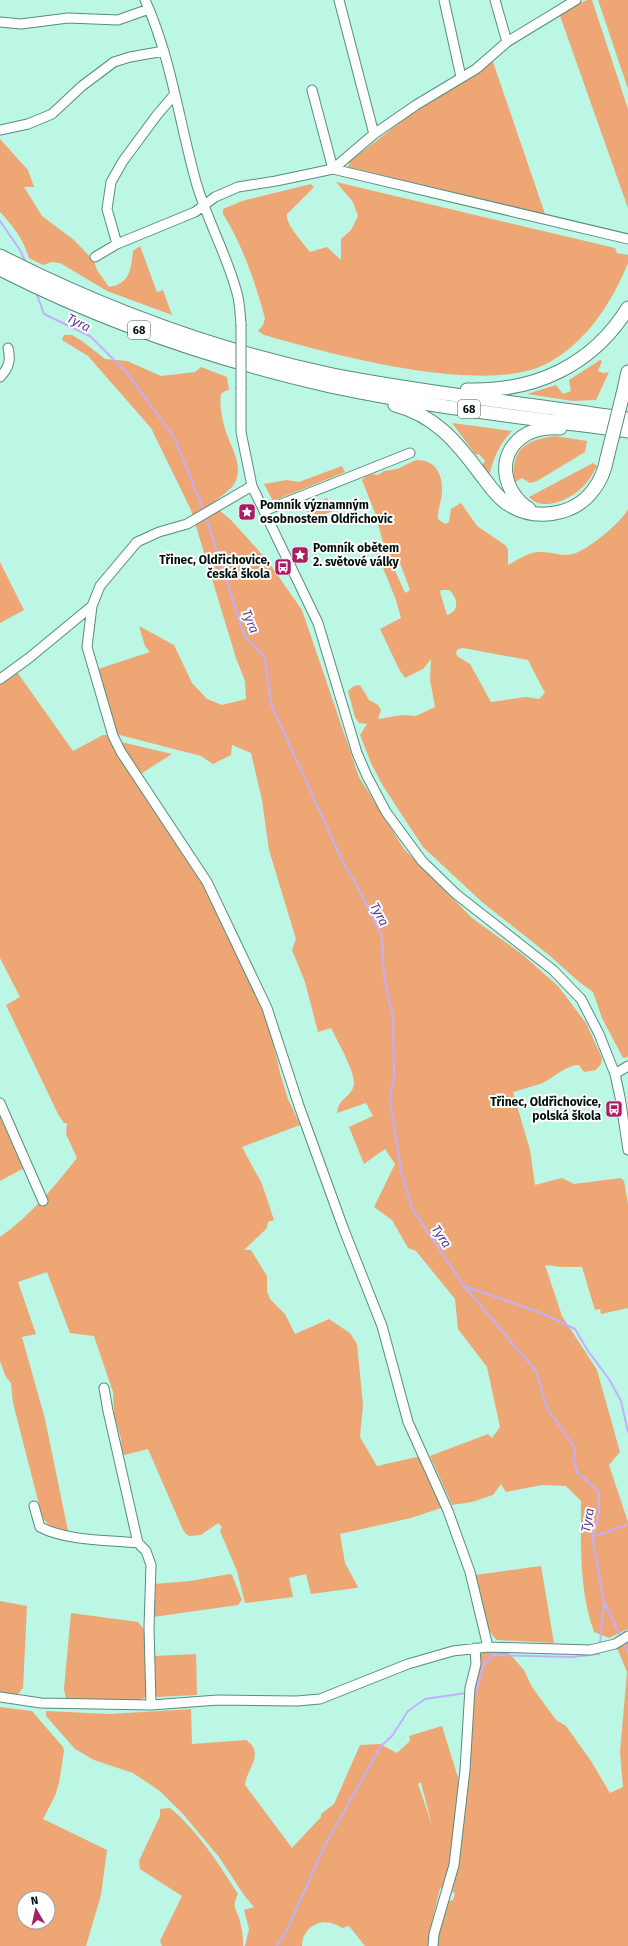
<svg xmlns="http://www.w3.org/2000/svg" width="628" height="1946" viewBox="0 0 628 1946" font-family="'Fira Sans',sans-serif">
  <rect width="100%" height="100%" fill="#bcf6e5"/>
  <path fill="#eea675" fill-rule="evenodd" d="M 587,0 L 592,0 L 628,109 L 628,208 L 559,13 Z
    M 598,0 L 628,0 L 628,89 Z
    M 492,59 L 545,214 L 348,167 L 350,161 L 428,101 L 459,83 L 467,81 Z
    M 0,139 L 28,170 L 34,187 L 24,187 L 42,216 L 74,240 L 94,261 L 97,270 L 109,287 C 130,284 131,269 133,251 L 140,246 L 157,292 L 163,290 L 172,315 L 107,291 L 60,263 L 52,262 L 43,265 L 29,258 C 23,239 14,227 0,212 Z
    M 336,182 L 615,248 L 617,253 L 628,255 L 628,263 C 612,302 587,342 548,363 C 486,397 331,354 264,335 L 258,331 L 263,325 L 265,318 C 255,282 243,246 223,214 L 223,209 L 242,201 L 311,184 L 314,187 L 287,214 C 285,224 304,244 310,252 L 327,247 L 341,260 L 341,239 L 351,230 L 358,216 L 353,202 Z
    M 64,335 L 72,335 L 82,341 L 105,359 L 127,361 L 161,376 L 195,372 L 201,367 L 227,377 L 229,390 L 225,391 L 221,394 C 219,407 223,423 227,435 C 233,451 246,471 231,488 C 226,493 220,497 214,502 L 219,510 L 231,520 L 267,560 L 302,610 L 359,777 L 404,849 L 472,918 L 523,955 L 558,986 L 586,1023 L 602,1058 L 601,1064 L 596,1070 L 584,1072 L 579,1065 C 565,1065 553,1079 540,1084 C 531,1087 522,1089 513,1092 L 530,1150 L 535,1185 L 562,1178 L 574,1184 L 621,1178 L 624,1181 L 628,1204 L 628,1308 L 601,1314 L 600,1309 L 595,1310 L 582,1267 L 562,1267 L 545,1265 L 562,1316 L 597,1370 L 620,1452 L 609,1465 L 628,1522 L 628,1629 L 609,1638 L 594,1632 C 579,1590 581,1545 581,1501 L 566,1486 L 542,1485 L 506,1492 L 501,1484 L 493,1495 L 472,1502 L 452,1505 L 430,1456 L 488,1434 L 492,1438 L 500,1427 L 487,1367 L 458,1329 L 455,1299 L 416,1251 L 408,1248 L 392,1220 L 374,1207 L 395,1164 L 385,1149 L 364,1164 L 349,1127 L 373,1116 L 366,1103 L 337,1113 C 339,1098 348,1099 353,1088 C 359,1077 336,1039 331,1028 L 318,1032 L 305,982 L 292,950 L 296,939 L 269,850 L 262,800 L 251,753 L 232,745 L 231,755 L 213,764 L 201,756 L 116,734 L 95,670 L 150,652 L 145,646 L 139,626 L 174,645 L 192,683 L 207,699 L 222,705 L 246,699 L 245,681 L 236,658 L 191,510 L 151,428 L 88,356 L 62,340 Z
    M 600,360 L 602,361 L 598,371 L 603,373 L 609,372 L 596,400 L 573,401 L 527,394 L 556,385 L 563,394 L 571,391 L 569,380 Z
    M 452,423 L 512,431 C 500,444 494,456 490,473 L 482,465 L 485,461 L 479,454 L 476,455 Z
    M 555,436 L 587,441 L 585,452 L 537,481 L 530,483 L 522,478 L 514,483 C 511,450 524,440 555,436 Z
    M 416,460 C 434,459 443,473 442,491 C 442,501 437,510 438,519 L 445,524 L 449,522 L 451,509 L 461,503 L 477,526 L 505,545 L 508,549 L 508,565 C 519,559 529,551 542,552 C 553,552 562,557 573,554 C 588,550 621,523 628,509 L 628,1057 L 623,1058 L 602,1018 L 593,992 L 578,981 L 549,955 L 482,902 L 423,847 L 383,786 L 371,763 L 360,735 L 367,724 L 359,723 L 355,717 L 348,691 L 354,686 L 360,685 L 369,700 L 378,705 L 381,710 L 378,719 L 402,715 L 416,716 L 435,707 L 430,680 L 431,659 L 423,669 L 405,678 L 399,669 L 380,629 L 401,618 L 396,600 L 377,553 L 388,549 L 388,545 L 383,542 L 375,513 L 362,480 C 366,475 372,473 378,475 L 384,471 L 397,469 ZM 400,563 L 410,590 L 405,593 L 393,566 ZM 441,590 L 449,590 C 458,598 460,611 447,615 L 440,592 ZM 463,648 L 528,660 L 545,693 L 539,699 L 526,697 L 491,702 L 470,664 L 457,656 L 456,652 L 458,649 Z
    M 593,463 L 597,466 C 594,471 591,478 587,482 C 576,497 544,514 529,497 Z
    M 342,466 L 345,472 L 273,501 L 264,484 L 287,480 L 299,482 Z
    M 327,498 L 333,511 L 310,520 L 305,507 Z
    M 0,562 L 24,610 L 0,623 Z
    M 17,672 L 73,751 L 103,735 L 109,735 L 149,803 L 204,887 L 239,957 L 268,1019 L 280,1073 L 288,1099 L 300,1125 L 242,1147 L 262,1184 L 274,1220 L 268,1222 L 267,1228 L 244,1250 L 251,1250 L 267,1276 L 267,1291 L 270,1299 L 285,1314 L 295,1334 L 329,1319 L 350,1333 L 357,1344 L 363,1405 L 360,1437 L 377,1466 L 421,1456 L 444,1507 L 411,1518 L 340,1534 L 345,1563 L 358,1587 L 356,1588 L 311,1594 L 306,1574 L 289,1578 L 293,1597 L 245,1603 L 237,1571 L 220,1531 L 222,1527 L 218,1523 L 201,1535 L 189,1536 L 184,1532 L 148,1449 L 120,1456 L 121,1439 L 114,1415 L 113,1392 L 94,1336 L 70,1333 L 47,1272 L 18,1282 L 36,1334 L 22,1337 L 45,1419 L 68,1531 C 55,1530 48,1527 42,1516 L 13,1403 L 11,1383 L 6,1377 L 0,1361 L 0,1237 C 31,1215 54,1187 77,1158 L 66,1134 L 67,1123 L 64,1123 L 58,1114 L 6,1005 L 20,997 L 0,958 L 0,682 Z
    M 121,742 L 172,754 L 139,775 L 121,746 Z
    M 0,1108 L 26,1167 L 0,1181 Z
    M 541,1566 L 554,1643 L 497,1640 C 482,1628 480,1593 475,1575 Z
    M 230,1574 L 232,1575 L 242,1600 L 238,1605 L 153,1617 L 154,1584 L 190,1581 Z
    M 0,1601 L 27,1606 L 23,1688 L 17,1695 L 0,1694 Z
    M 71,1613 L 138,1622 L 146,1632 L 146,1697 L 137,1701 L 71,1701 L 66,1699 L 64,1689 Z
    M 628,1642 L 628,1946 L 436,1946 L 447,1902 L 453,1900 L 455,1893 L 440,1888 L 429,1935 L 428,1946 L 365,1946 L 349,1926 L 342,1928 C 326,1916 303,1923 302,1946 L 245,1946 L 249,1929 L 244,1910 L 254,1907 L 244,1895 L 219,1857 L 183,1814 L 160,1791 L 133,1773 L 94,1760 L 75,1749 L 46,1716 L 46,1711 L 110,1714 L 191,1709 L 192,1744 L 246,1740 C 266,1753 246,1770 245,1785 L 292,1848 L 321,1817 L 321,1814 L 334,1804 L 360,1745 L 380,1744 L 397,1753 L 410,1741 L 409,1736 L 442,1726 L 460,1784 L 473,1690 L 481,1653 L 508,1652 L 524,1670 L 532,1687 L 556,1720 L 566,1726 L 591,1761 L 610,1793 L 623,1787 L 620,1752 L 627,1672 L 617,1648 ZM 420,1782 L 421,1783 L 432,1825 L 418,1784 Z
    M 196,1654 L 197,1695 L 157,1697 L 154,1692 L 153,1656 Z
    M 0,1707 L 32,1711 L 63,1747 L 64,1751 L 59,1783 L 55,1796 L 43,1819 L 107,1850 L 101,1895 L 86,1946 L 0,1946 ZM 24,1898 L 48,1898 L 48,1922 L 24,1922 Z
    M 170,1808 C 198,1831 219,1864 238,1894 C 232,1907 235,1906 239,1918 C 241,1923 244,1941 243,1946 L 162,1946 L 160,1941 L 182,1896 L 140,1869 L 139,1861 L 160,1816 L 160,1809 Z"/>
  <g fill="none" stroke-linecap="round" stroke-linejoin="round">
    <path stroke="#c2b0fd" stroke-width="2" d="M 0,221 L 20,250 L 25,261
      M 36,292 L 44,314 L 90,336 L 128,374 L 175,439 L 204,511
      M 206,517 L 244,635 L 265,658 L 271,704 L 342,860 L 362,895 L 382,937 L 384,977 L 393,1017 L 394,1076 L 390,1100 L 402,1175 L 413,1210 L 464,1286 L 536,1371 L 547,1408 L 575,1448 L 574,1461 L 577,1472 L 599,1492 L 599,1513 L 592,1537 L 604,1602 L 621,1637
      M 465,1286 L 541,1313 L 575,1329 L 588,1351 L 609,1379 L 621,1401 L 628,1432
      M 592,1537 L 626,1525
      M 623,1641 L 628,1653
      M 600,1644 L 604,1603
      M 473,1692 L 476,1692 L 484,1664 L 493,1655 L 572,1657 L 599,1654 L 599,1650
      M 277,1946 L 287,1930 L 323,1849 L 381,1746 L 392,1736 L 408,1711 L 425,1699 L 466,1693"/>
    <defs>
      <path id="minor" d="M 145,0 C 171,57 179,121 196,182 C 207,220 227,255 237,293 C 240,303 240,314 241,324
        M 339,0 L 374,134
        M 444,0 L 461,77
        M 495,0 L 507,42
        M 0,22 L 21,24 L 68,18 L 118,20 L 149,9
        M 312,90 L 333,169
        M 0,130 L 28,124 L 52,114 L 82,86 L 114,62 L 130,57 L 164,51
        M 333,169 L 374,134 L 416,105 L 476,69 L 507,42 L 576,0
        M 117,244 L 107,209 L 111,182 L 123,161 L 157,115 L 174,95
        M 95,257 L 117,244 L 195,212 L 215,197 L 238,187 L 276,181 L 333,169 L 628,239
        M 0,377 C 9,368 11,360 8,348
        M 241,390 L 241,432 L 252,486 L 318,623 L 357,753 L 367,776 L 386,812 L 422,861 L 456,894 L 553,970 L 581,999 L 599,1034 L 615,1074 L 620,1097 L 628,1150
        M 252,486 L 187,524 L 159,532 L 137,542 L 100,586 L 92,606 L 87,647 L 113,736 L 121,752 L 207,882 L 267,1008 L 299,1106 L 344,1230 L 382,1326 L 408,1422 L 448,1511 L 470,1572 L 488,1647
        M 264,511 L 410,453
        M 0,679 L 29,658 L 92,606
        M 615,1074 L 628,1066
        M 0,1103 L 43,1201
        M 104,1388 L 108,1411 L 138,1543
        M 34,1506 L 40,1527 C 67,1541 108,1540 138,1543 L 146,1551 L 151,1565 L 149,1627 L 151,1705
        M 0,1697 L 41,1703 L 151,1705 L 218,1700 L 297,1701 L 320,1699 L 408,1664 L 453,1651 L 488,1647 L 590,1650 L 615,1644 L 628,1636
        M 433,1946 L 434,1934 L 454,1865 L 465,1770 L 470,1688 L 476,1664 L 475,1648"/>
      <path id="highway" d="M 0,256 C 104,309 218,351 333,375 C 430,394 530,404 628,419
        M 0,269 C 104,322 216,360 330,386 C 428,407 529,418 628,431
        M 467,390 C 534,392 592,366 628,308
        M 623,394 L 628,372
        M 395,405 C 434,415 456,441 479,472 C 487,482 494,494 505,502 C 532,522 574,517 594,489 C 601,480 605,469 607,458
        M 529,509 C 504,493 495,457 522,437 C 533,429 547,427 560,428"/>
    </defs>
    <use href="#minor" stroke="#568d7e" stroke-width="11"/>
    <use href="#highway" stroke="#568d7e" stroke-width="15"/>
    <use href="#minor" stroke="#fff" stroke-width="9"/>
    <use href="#highway" stroke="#fff" stroke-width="13"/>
    <defs>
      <path id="minor-bridge" d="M 241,390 L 241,324"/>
      <path id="highway-bridge" d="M 607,458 L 623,394"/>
    </defs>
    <use href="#minor-bridge" stroke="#568d7e" stroke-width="11" stroke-linecap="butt"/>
    <use href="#highway-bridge" stroke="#568d7e" stroke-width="15" stroke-linecap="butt"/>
    <use href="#minor-bridge" stroke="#fff" stroke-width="9"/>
    <use href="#highway-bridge" stroke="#fff" stroke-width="13"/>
  </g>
  <defs>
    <symbol id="sight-square" viewBox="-11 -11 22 22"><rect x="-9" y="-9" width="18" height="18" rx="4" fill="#a71e66" stroke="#fff"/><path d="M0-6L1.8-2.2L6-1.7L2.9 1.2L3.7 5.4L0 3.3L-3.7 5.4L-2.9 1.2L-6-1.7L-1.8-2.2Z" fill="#fff"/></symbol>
    <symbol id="bus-square" viewBox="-11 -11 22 22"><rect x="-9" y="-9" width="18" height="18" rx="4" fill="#a71e66" stroke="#fff"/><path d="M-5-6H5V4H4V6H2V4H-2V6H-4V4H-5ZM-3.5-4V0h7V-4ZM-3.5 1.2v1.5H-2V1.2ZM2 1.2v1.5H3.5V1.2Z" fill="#fff"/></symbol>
  </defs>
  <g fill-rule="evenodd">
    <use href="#sight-square" x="237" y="502" width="20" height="20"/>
    <use href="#sight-square" x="290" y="545" width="20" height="20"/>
    <use href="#bus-square" x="273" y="557" width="20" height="20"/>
    <use href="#bus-square" x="604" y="1099" width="20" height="20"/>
  </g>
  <g text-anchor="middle" stroke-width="4" stroke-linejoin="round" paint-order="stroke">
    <g fill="#fff" stroke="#4c5854" stroke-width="1">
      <rect x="128" y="321" width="22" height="18" rx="3"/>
      <rect x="458" y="400" width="22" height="18" rx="3"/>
    </g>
    <g font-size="11" font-weight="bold" fill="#00100b">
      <text x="139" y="334">68</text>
      <text x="469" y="413">68</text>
    </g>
    <g font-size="12" font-weight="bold" fill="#00100b" stroke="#fff" text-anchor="start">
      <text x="260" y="509">Pomník významným<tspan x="260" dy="14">osobnostem Oldřichovic</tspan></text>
      <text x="313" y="552">Pomník obětem<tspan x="313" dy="14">2. světové války</tspan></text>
      <text x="270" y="564" text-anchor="end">Třinec, Oldřichovice,<tspan x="270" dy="14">česká škola</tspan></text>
      <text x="601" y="1106" text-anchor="end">Třinec, Oldřichovice,<tspan x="601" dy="14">polská škola</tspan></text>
    </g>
    <g font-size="13" font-style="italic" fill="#5a3e96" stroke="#fff">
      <text transform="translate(79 322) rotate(27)" y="5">Tyra</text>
      <text transform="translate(251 621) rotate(67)" y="5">Tyra</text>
      <text transform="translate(380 914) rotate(62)" y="5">Tyra</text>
      <text transform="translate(442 1236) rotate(56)" y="5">Tyra</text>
      <text transform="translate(587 1520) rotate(-80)" y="5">Tyra</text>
    </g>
  </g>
  <g transform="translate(36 1910) rotate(351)"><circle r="19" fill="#ffffff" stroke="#999f9d"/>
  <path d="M0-3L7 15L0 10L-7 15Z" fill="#a71e66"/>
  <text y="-6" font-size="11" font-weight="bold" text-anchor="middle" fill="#00100b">N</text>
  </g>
</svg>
